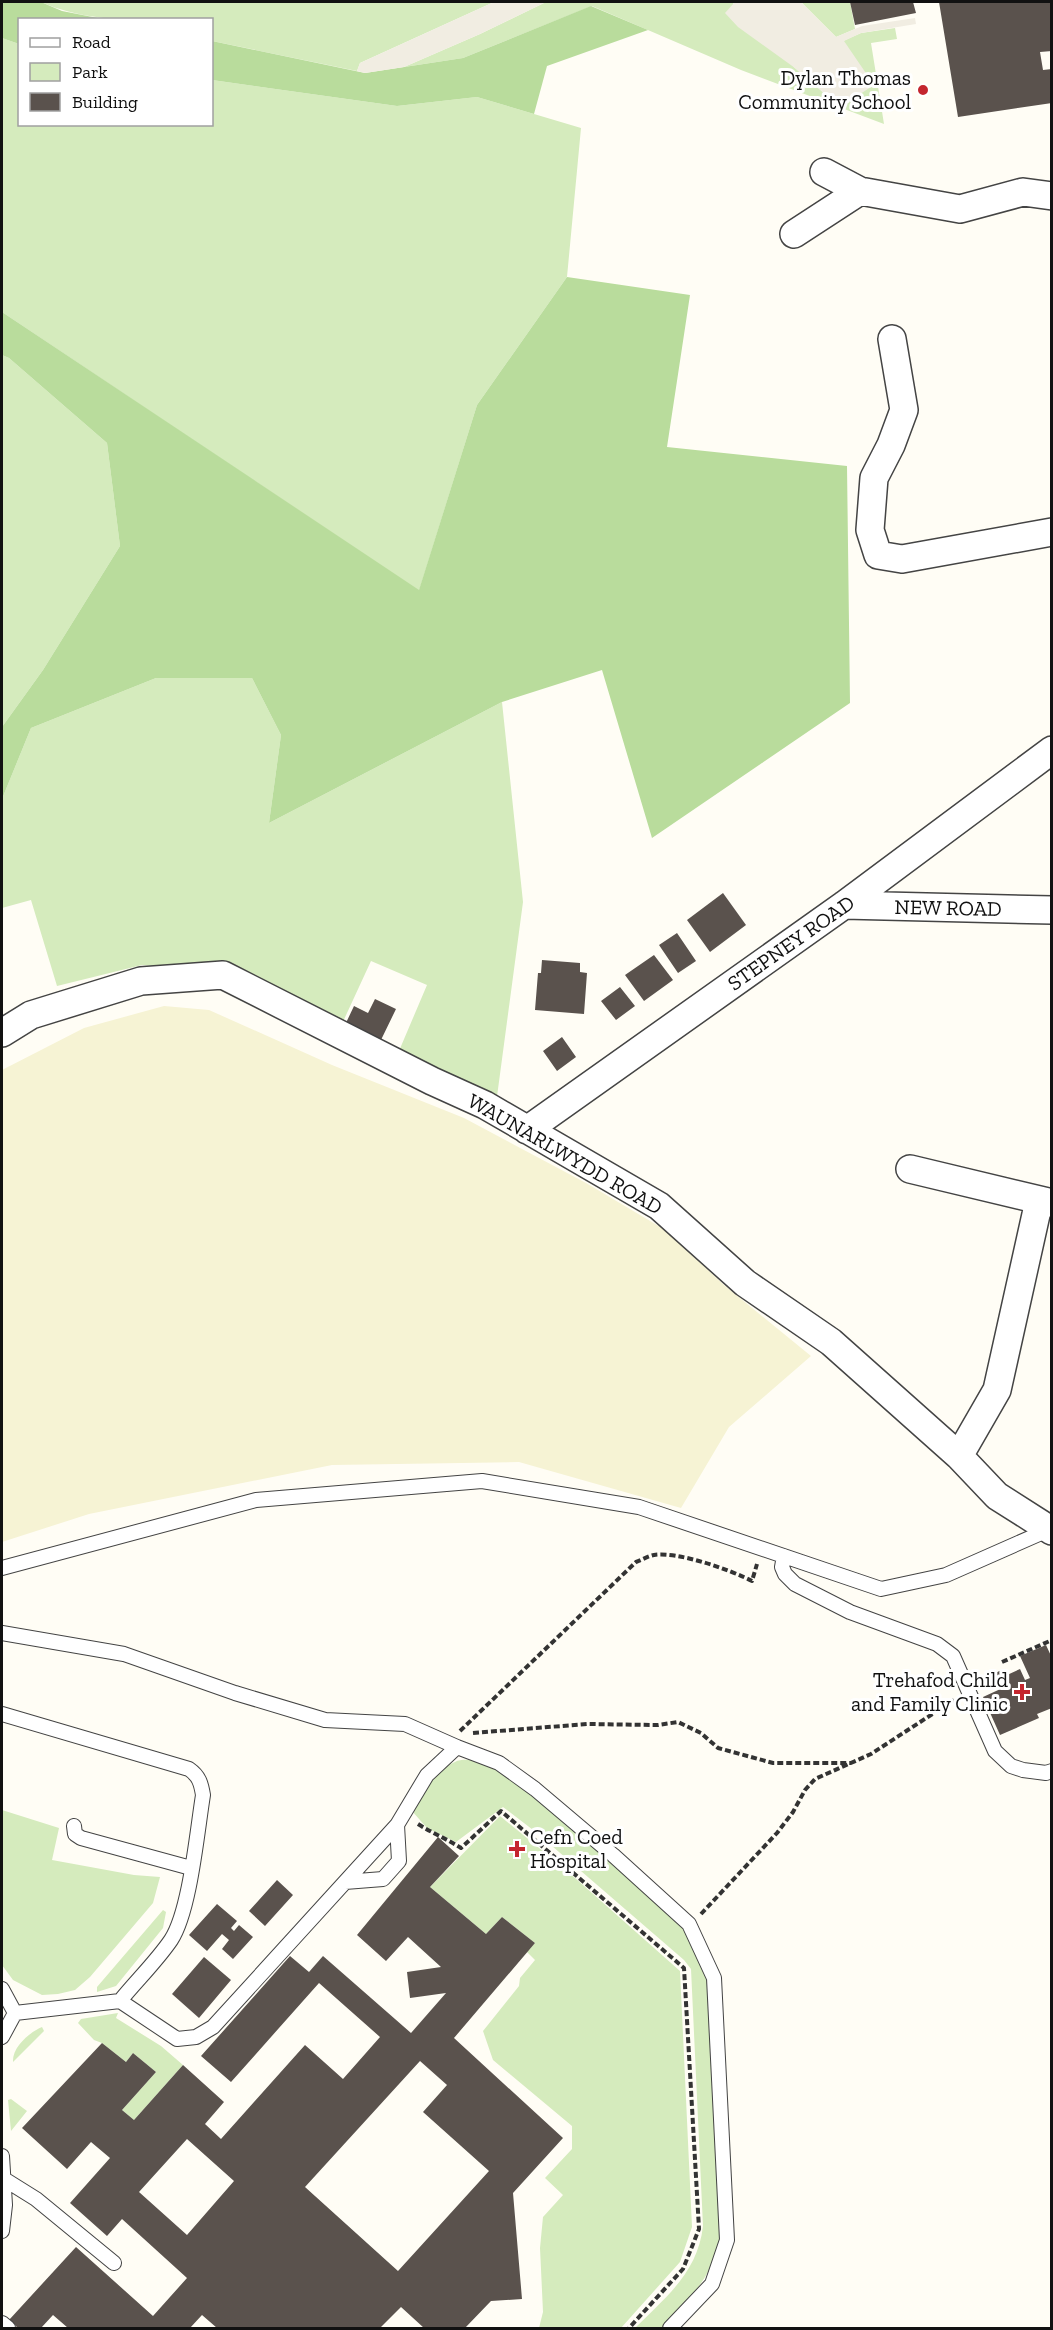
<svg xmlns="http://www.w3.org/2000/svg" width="1053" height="2330" viewBox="0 0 1053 2330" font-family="'Zilla Slab',serif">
  <rect width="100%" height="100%" fill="#fffdf5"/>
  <path fill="#f6f3d4" d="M 164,1006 L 209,1010 L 332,1065 L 464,1118 L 586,1183 L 667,1231 L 724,1285 L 811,1356 L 729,1427 L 681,1508 L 519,1462 L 332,1465 L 89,1514 L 2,1542 L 2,1070 L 84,1028 Z"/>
  <path fill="#d5ebbd" d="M 41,2 L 494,2 L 360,63 L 357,71 L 212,41 L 212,20 C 154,19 95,26 41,2 Z
    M 546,2 L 732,2 L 795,68 L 840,107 L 843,41 L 861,33 L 895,28 L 897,39 L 871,43 L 884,124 L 741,70 L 592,6 L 463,58 L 404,67 L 480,34 Z
    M 801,2 L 850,2 L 855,29 L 836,37 Z
    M 2,38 L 19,44 L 20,124 L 212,124 L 212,80 L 397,106 L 477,97 L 581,128 L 567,277 L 477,405 L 419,591 L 2,312 Z
    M 2,355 L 9,358 L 107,443 L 120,546 L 43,670 L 2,727 Z
    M 156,678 L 252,678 L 281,735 L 269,823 L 502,702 L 523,902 L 496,1104 L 396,1058 L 427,985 L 371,961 L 341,1026 L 224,972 L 142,965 L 57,986 L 31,900 L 2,908 L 2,799 L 31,728 Z
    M 474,1760 L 506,1774 L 567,1822 L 677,1921 L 688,1933 L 708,1978 L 720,2237 C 711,2281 690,2297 662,2328 L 635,2328 C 666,2297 698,2272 703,2226 L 691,1969 L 684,1960 L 537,1833 L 503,1807 L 456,1842 L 427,1828 L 412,1811 C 423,1794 435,1770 455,1762 C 460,1759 468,1760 474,1760 Z
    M 2,1810 L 59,1828 L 52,1860 L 134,1875 L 160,1877 L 153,1903 L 90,1977 L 75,1990 L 58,1994 L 42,1995 L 13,1980 L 2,1965 Z
    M 500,1816 L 566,1870 L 680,1971 L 692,2227 L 680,2262 L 621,2328 L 539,2328 L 543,2312 L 540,2248 L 543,2217 L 563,2195 L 545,2178 L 572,2149 L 572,2126 L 493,2060 L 483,2031 L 519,1986 L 520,1978 L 535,1960 L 527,1952 L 535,1943 L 502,1917 L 486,1934 L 430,1887 Z
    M 163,1910 L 166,1912 L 163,1928 L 116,1986 L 97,1992 L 97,1987 Z
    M 118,2013 L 116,2018 L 161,2046 L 183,2065 L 134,2120 L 122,2110 L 156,2072 L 133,2053 L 126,2062 L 102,2043 L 94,2040 L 78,2023 L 81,2019 Z
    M 42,2027 L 44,2031 L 13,2062 C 12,2047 30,2032 42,2027 Z
    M 11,2099 L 27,2111 L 11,2131 L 8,2100 Z"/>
  <path fill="#b9dc9c" d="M 2,2 L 41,2 L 62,11 L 103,19 L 20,20 L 19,44 L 2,38 Z
    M 591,6 L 648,30 L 547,66 L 534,114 L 477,97 L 397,106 L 212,80 L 212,41 L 365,73 L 463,58 Z
    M 567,277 L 690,295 L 667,447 L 847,466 L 850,703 L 652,838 L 602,670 L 502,702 L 269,823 L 281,735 L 252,678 L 156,678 L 31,728 L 2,799 L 2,727 L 43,670 L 120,546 L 107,443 L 9,358 L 2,355 L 2,312 L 419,590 L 477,405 Z"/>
  <path fill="#f1ede2" d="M 494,2 L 546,2 L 480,34 L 404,67 L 365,73 L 357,71 L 360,63 Z
    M 732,2 L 801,2 L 836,37 L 862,26 L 915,18 L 916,24 L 861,33 L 844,41 L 874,85 L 840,107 L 795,68 L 738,27 L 725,13 L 734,3 Z"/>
  <path fill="#5a524d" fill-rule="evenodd" d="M 850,2 L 913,2 L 916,13 L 855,25 Z
    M 939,2 L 1052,2 L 1052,51 L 1040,52 L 1043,70 L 1052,69 L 1052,103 L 958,117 Z
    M 723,893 L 746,925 L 710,952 L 687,920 Z
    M 677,933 L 696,961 L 678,973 L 659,945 Z
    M 654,955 L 673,980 L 644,1001 L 625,975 Z
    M 542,960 L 580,963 L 580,972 L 587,973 L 584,1014 L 535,1010 L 538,973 L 541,973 Z
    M 620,987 L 635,1006 L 616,1020 L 601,1001 Z
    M 375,999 L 396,1009 L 380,1042 L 345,1025 L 354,1006 L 368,1013 Z
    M 562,1037 L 576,1057 L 557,1071 L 543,1051 Z
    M 1046,1645 L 1052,1658 L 1052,1708 L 1037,1714 L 1039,1718 L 1000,1735 L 983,1697 L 1007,1686 L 1004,1681 L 988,1688 L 984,1678 L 1004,1669 L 1007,1675 L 1020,1669 L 1025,1680 L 1030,1678 L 1020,1656 Z
    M 438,1837 L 459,1856 L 430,1887 L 486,1934 L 502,1917 L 535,1943 L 454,2038 L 563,2138 L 513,2193 L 522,2299 L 491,2301 L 465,2328 L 424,2328 L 401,2307 L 380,2328 L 217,2328 L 202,2315 L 190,2328 L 68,2328 L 53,2315 L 41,2328 L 18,2328 L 9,2320 L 76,2247 L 153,2316 L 187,2278 L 122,2219 L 107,2236 L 70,2203 L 110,2158 L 91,2142 L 67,2169 L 22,2128 L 102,2043 L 126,2062 L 133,2053 L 156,2072 L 122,2110 L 134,2120 L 183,2065 L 224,2102 L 205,2124 L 221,2139 L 305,2045 L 343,2079 L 380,2037 L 319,1983 L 231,2082 L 201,2056 L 290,1956 L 309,1972 L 323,1956 L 411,2033 L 446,1993 L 410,1998 L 407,1972 L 441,1967 L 408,1937 L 386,1961 L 357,1935 ZM 420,2061 L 447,2085 L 423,2112 L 489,2171 L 398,2271 L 305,2187 ZM 187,2139 L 234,2181 L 187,2235 L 139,2192 Z
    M 277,1880 L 293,1895 L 265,1926 L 249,1911 Z
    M 217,1904 L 237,1921 L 231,1928 L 234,1931 L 239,1925 L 253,1937 L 233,1959 L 222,1949 L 229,1940 L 222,1934 L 207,1951 L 189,1935 Z
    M 204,1957 L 231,1980 L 199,2018 L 172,1994 Z"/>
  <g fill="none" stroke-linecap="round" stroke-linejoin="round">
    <defs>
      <path id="service" d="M 784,1556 L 782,1567 L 785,1574 L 795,1584 L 850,1612 L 937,1644 L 953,1656 L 995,1751 L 1011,1766 L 1023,1770 L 1046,1773 L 1052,1771
        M 2,1568 L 256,1500 L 482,1481 L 639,1507 L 881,1589 L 946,1575 L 1048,1530
        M 2,1633 L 124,1654 L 235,1693 L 325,1720 L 405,1724 L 457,1747 L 499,1763 L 535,1789 L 613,1855 L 689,1924 L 714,1978 L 727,2240 L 712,2284 L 670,2328
        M 2,1714 L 189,1769 C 199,1776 201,1783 203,1795 C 197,1832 190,1911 171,1940 C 156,1962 136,1981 120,2001
        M 74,1826 L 75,1834 L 81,1838 L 191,1868
        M 345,1882 L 383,1879 L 399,1861 L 397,1825
        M 2,1989 L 15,2013
        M 2,2037 L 15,2013 L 120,2001 L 177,2039 L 196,2037 L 213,2027 L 397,1825 L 427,1775 L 457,1747
        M 2,2156 L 5,2205 L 2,2231
        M 4,2179 L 36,2199 L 114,2263
        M 2,2323 L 8,2328"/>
      <path id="minor" d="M 824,172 L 860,191 L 960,209 L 1023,192 L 1052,196
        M 794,234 L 860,191
        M 892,339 L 904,410 L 891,445 L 874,478 L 870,530 L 878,555 L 902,559 L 1052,532
        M 844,905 L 1052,910
        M 2,1033 L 31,1015 L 141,981 L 223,975 L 432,1081 L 485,1105 L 659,1206 L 745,1283 L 831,1342 L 959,1456 L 997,1496 L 1052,1531
        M 527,1130 L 844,905 L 1052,750
        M 910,1169 L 1052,1203
        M 959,1456 L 997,1390 L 1039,1201"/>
    </defs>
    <use href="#service" stroke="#444" stroke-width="16"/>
    <use href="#minor" stroke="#444" stroke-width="30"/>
    <path stroke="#333" stroke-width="4" stroke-dasharray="6 3" stroke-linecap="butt" d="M 1002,1662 L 1052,1640
      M 460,1731 L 636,1562 C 642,1560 648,1556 654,1555 C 677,1551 731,1570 752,1581 L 757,1564
      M 473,1733 L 587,1724 L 658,1725 L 678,1722 L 701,1733 L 718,1748 L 773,1763 L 851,1763
      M 418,1824 C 432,1833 447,1839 461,1848 L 501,1811 L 684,1968 L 699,2229 L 683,2269 L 629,2328
      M 701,1914 L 777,1833 L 793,1812 L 805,1790 L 815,1779 L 871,1754 L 954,1700"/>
    <use href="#service" stroke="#fff" stroke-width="14"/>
    <use href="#minor" stroke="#fff" stroke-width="27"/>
  </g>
  <g fill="#c4262e" stroke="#fff" stroke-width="2">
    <circle cx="923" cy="90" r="6"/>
    <path d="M1019 1683h6v6h6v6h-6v6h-6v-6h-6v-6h6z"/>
    <path d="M514 1840h6v6h6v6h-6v6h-6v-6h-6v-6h6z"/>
  </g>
  <g text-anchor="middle" stroke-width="6" stroke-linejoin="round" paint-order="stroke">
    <g font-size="21" fill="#111" stroke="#fff" text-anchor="end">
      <text x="911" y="85">Dylan Thomas<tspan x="911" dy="24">Community School</tspan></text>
      <text x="1008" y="1687">Trehafod Child<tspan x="1008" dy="24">and Family Clinic</tspan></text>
      <text x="530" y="1844" text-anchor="start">Cefn Coed<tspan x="530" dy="24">Hospital</tspan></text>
    </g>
    <g font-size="21" fill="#111" stroke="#fff">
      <text transform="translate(948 908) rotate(1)" y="7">NEW ROAD</text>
      <text transform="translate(791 943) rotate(-35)" y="7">STEPNEY ROAD</text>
      <text transform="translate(565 1154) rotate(30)" y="7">WAUNARLWYDD ROAD</text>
    </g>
  </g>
  <rect width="1053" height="2330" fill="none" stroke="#111111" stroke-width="6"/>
  <rect x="18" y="18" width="195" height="108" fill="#ffffff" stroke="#a0a0a0" stroke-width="1.5"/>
  <rect x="30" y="38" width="30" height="9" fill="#ffffff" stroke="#a0a0a0" stroke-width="1.5"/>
  <text x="72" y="48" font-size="18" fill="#111111">Road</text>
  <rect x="30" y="63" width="30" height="18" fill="#d5ebbd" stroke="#a0a0a0" stroke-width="1.5"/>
  <text x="72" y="78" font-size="18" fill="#111111">Park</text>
  <rect x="30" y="93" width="30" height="18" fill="#5a524d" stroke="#a0a0a0" stroke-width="1.5"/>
  <text x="72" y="108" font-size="18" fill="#111111">Building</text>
</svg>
